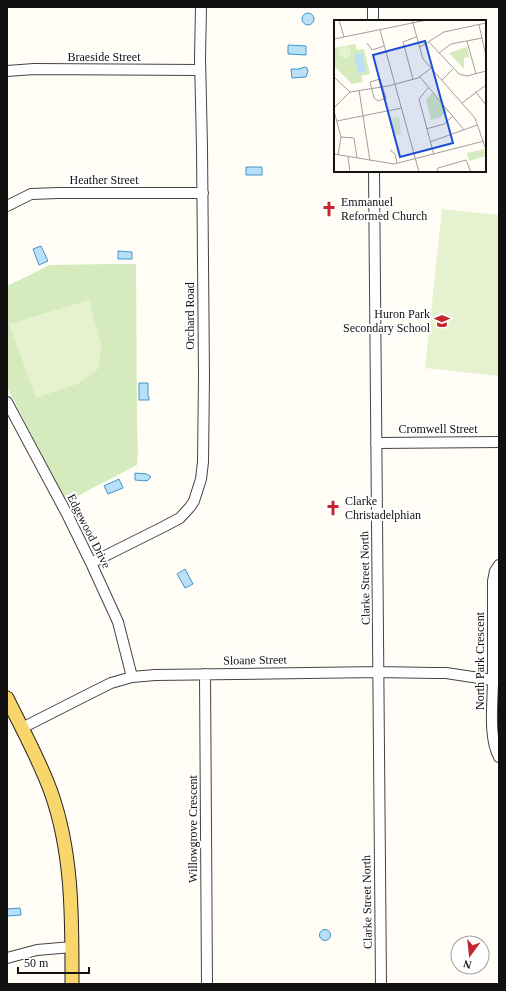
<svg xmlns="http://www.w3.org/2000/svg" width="506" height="991" viewBox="0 0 506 991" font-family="'Times New Roman',serif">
  <rect width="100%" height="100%" fill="#fffdf5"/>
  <path fill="#d5ebbd" d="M 113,264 L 136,264 L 137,424 L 138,450 L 137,465 L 66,502 L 7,387 L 7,286 L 50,265 Z"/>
  <path fill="#e6f2cf" d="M 442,209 L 499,215 L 499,376 L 425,368 Z
    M 89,300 L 101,345 L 98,369 L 77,384 L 36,398 L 9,324 Z"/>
  <path fill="#b9e0f7" stroke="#3f96cf" d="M302 19a6 6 0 1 1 12 0a6 6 0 1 1-12 0Z
    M 288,45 L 306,46 L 306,55 L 288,54 Z
    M 305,67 L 307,68 L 308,71 L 306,77 L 292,78 L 291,69 L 299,69 Z
    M 246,167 L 262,167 L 262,175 L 246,175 Z
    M 41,246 L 48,261 L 39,265 L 33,249 Z
    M 118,251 L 132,252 L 132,259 L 118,259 Z
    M 139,383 L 148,383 L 148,397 L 149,397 L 149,400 L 139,400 Z
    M 135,473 L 147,474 L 151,477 L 147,481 L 146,480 L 145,481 L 135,480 Z
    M 119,479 L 123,488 L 108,494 L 104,486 Z
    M 185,569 L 193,584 L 185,588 L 177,574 Z
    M 20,908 L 21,915 L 7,916 L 7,909 Z
    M319.5 935a5.5 5.5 0 1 1 11 0a5.5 5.5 0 1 1-11 0Z"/>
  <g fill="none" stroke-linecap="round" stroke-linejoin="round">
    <defs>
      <path id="minor" d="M 373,7 L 373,21
        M 7,71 L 34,69 L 200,70
        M 374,171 L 381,984
        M 7,206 L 31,194 L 58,193 L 203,193
        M 7,402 L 68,516 L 91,563 L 118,622 L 132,677
        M 376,443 L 499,442
        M 91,563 L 163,527 L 180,518 L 190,507 L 194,501 L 201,479 L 203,462 L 204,375 L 202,147 L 200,58 L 201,7
        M 499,565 L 495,571 L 493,581 C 493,614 493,647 493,679 C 493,702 488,737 499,757
        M 205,674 L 207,984
        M 22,728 L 85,696 L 111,683 L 132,677 L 155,675 L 379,672 L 433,673 L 446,673 L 499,681
        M 7,958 L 37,950 L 72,947"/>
      <path id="major" d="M 7,698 C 22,729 39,759 51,792 C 73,854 72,919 72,984"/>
    </defs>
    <use href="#minor" stroke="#444" stroke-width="12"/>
    <use href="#major" stroke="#222" stroke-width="15"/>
    <use href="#minor" stroke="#fff" stroke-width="10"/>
    <use href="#major" stroke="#f9d66b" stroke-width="13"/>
  </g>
  <defs>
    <symbol id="church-bare" viewBox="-9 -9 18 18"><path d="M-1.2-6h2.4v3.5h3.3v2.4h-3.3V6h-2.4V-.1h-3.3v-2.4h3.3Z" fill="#c4262e" stroke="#fff" stroke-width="2.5" paint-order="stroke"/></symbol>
    <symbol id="school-bare" viewBox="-9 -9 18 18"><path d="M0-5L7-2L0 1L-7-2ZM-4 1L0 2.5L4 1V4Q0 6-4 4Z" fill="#c4262e" stroke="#fff" stroke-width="2.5" paint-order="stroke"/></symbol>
  </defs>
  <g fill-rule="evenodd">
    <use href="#church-bare" x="318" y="198" width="22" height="22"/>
    <use href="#school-bare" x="431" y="310" width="22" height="22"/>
    <use href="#church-bare" x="322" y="497" width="22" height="22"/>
  </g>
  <g text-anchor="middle" stroke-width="4" stroke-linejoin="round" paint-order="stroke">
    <g font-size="12" fill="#111" stroke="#fff">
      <text x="104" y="61">Braeside Street</text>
      <text x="104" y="184">Heather Street</text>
      <text transform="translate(190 316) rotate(-90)" y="4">Orchard Road</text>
      <text x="438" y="433">Cromwell Street</text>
      <text transform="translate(89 531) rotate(63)" y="4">Edgewood Drive</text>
      <text transform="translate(365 578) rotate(-91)" y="4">Clarke Street North</text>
      <text transform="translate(255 660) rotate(-1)" y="4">Sloane Street</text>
      <text transform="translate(480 661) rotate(-90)" y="4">North Park Crescent</text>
      <text transform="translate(193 829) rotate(-90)" y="4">Willowgrove Crescent</text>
      <text transform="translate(367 902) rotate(-91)" y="4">Clarke Street North</text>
    </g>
    <g font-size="12" fill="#111" stroke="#fff" text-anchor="start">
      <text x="341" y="206">Emmanuel<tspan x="341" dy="14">Reformed Church</tspan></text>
      <text x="430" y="318" text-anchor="end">Huron Park<tspan x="430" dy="14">Secondary School</tspan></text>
      <text x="345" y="505">Clarke<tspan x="345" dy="14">Christadelphian</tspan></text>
    </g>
  </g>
  <g transform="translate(334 20)">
    <rect width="152" height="152" fill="#fffdf5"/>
    <path d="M 21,24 L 23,30 L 30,29 L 36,54 L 27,56 L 29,62 L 18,64 L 0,46 L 0,28 ZM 133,27 L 136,37 L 130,38 L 130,49 L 115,33 ZM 98,73 L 114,91 L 106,97 L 97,100 L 92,79 ZM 150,129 L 152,136 L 135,141 L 133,133 Z" fill="#d5ebbd"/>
    <path d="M5 32a6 6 0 1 1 12 0a6 6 0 1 1-12 0ZM 65,97 L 67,114 L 59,115 L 56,98 Z" fill="#e6f2cf"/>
    <path d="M 28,33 L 32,52 L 24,53 L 20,34 Z" fill="#b9e0f7"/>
    <path fill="none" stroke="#a09f9a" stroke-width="1" d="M 5,0 L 10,17M 78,0 L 89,39 L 141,98 L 152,130M 145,5 L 152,36M 46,10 L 85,152M 0,19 L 93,0M 133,21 L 142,54M 95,22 L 125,54 L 133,56 L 152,51M 33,23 L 38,30 L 50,26M 86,27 L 110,12 L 152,3M 105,33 L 117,24 L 148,18M 0,57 L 16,72M 86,57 L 130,110M 46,59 L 52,78 L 44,81 L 40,78 L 36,62 ZM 79,59 L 69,22 L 82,17M 108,60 L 119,49M 94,68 L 85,79 L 100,135M 25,70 L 36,141M 141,71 L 152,85M 128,83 L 152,65M 0,88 L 16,72 L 54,66 L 84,58 L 96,49M 0,91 L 7,117 L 4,135M 3,101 L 68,88M 92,109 L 110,104 L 119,96M 7,117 L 20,118 L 23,138M 96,122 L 143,105M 56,130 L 61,134 L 63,143M 0,134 L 60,144 L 150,121M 14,137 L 16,152M 103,152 L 104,148 L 132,140 L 137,152"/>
    <path fill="#1d4ed8" fill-opacity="0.15" stroke="#1d4ed8" stroke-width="2" d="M 91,21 L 119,123 L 66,137 L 39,35 Z"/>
    <rect width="152" height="152" fill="none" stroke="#111" stroke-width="2"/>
  </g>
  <rect width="506" height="991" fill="none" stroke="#111111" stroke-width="16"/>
  <g transform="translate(470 955) rotate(195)"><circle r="19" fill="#ffffff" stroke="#a0a0a0"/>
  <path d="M0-3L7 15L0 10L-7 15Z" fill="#c4262e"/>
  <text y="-6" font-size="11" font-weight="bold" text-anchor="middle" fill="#111111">N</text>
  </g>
  <path d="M18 967v6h71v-6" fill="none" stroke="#111111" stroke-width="2"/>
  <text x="24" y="967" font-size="12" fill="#111111" stroke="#ffffff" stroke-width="3" paint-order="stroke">50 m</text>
</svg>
